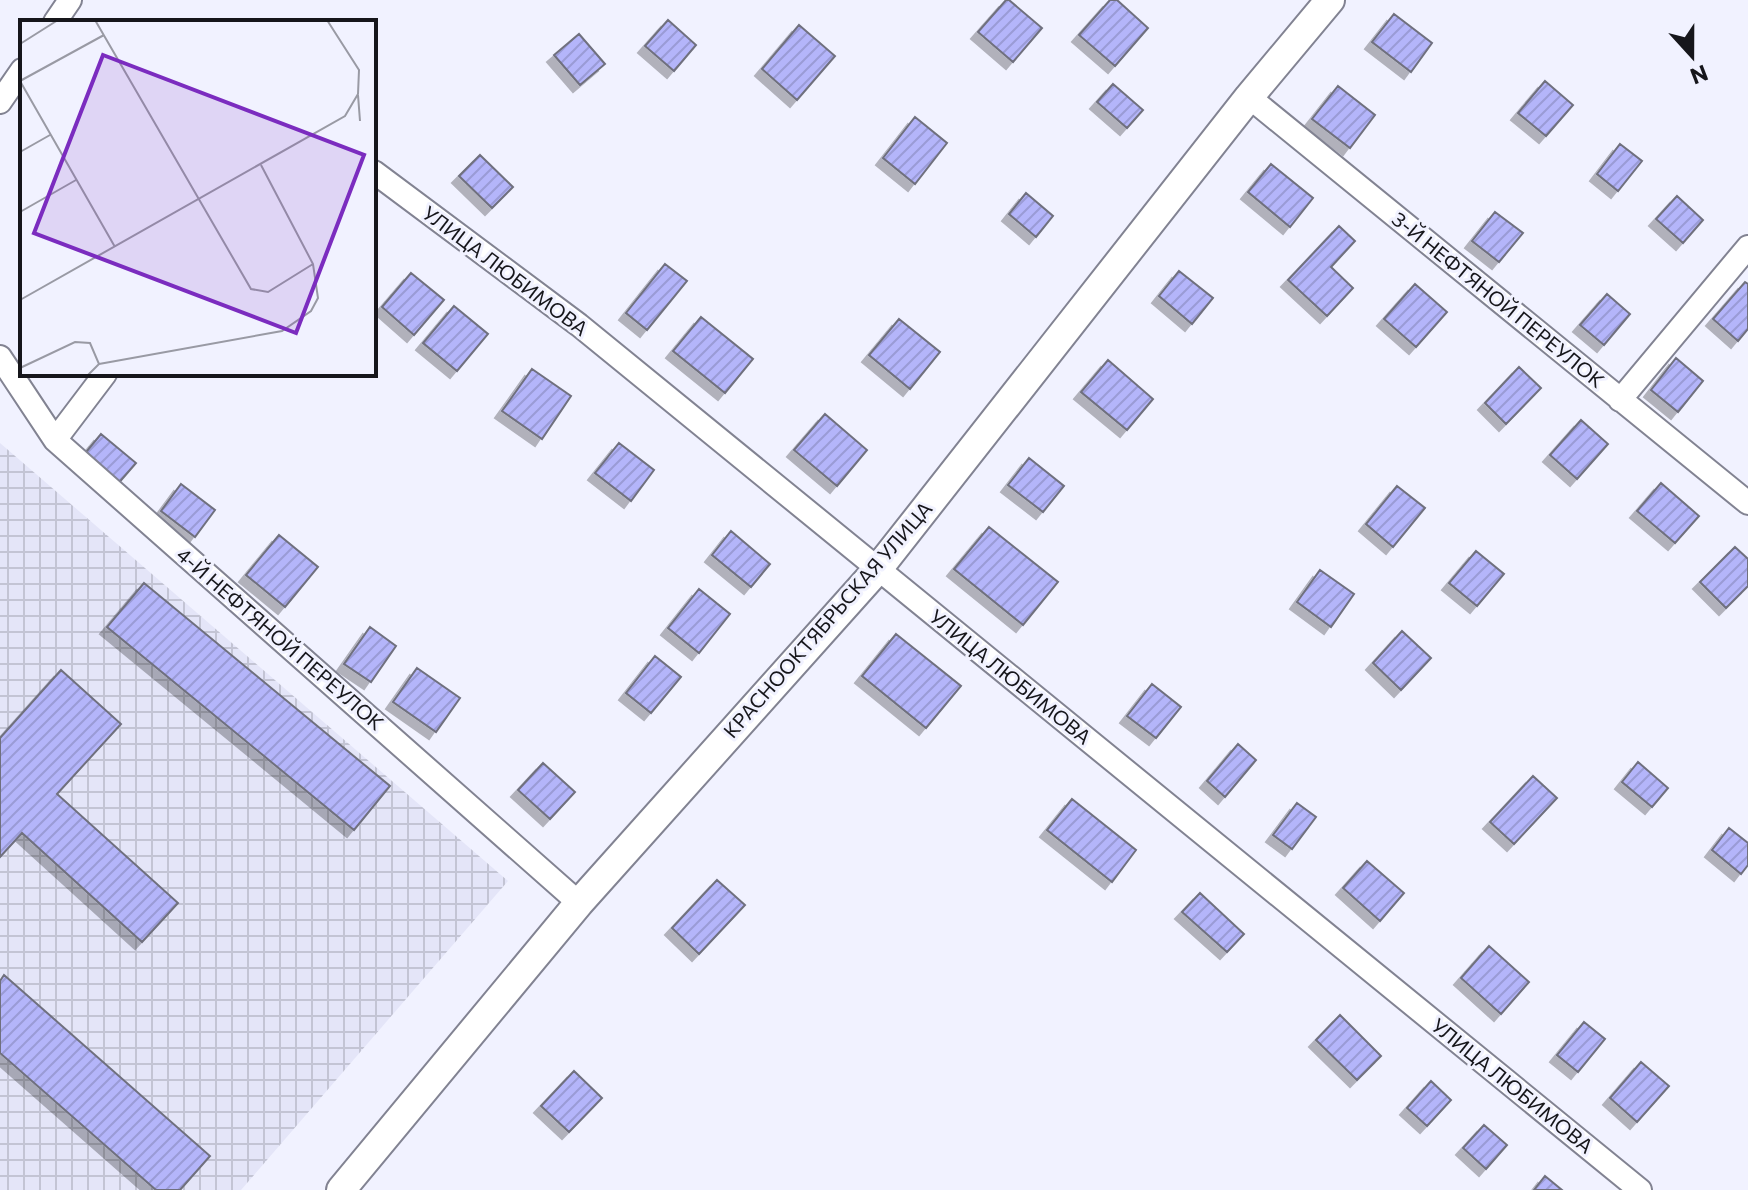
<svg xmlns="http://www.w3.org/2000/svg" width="1748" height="1190" viewBox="0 0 1748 1190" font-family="Commissioner,sans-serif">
  <defs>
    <pattern id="industrial-grid" width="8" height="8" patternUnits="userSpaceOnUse" patternTransform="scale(2)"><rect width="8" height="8" fill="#e4e5f8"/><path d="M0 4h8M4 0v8" fill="none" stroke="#c3c4d4"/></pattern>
    <pattern id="building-hatch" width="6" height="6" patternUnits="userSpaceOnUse" patternTransform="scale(2)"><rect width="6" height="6" fill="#b4b5fa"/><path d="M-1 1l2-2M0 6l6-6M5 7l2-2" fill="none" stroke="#9a9bd6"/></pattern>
    <filter id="shadow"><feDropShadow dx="-7" dy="7" stdDeviation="0" flood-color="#0004"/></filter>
  </defs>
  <rect width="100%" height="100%" fill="#f1f2ff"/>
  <path fill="url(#industrial-grid)" d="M 0,443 L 508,881 L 241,1190 L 0,1190 Z"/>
  <path fill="url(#building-hatch)" stroke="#6f707e" stroke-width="2" filter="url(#shadow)" d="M 1006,0 L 1009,0 L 1042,28 L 1013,62 L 978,32 Z
    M 1110,0 L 1117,0 L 1148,28 L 1115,66 L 1079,35 Z
    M 1394,14 L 1432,43 L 1411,72 L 1372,42 Z
    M 668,20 L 696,45 L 674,71 L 645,46 Z
    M 799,25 L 835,56 L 797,100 L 762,69 Z
    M 579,34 L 605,64 L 580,85 L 554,55 Z
    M 1545,81 L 1573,105 L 1546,136 L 1518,113 Z
    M 1113,84 L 1143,110 L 1127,128 L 1097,102 Z
    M 1338,86 L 1375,115 L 1350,148 L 1312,119 Z
    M 915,117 L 947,143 L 915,184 L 883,158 Z
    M 1620,144 L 1642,161 L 1618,191 L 1597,174 Z
    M 480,155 L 513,187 L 492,208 L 459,176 Z
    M 1271,164 L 1313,198 L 1290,227 L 1248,192 Z
    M 1026,193 L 1053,216 L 1036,237 L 1009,214 Z
    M 1677,196 L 1703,220 L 1683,243 L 1656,219 Z
    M 1495,212 L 1523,233 L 1499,262 L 1472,241 Z
    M 1339,226 L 1355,241 L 1331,267 L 1353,288 L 1327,316 L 1288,280 Z
    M 665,264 L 687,281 L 647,330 L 626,313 Z
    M 1179,271 L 1213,298 L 1192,324 L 1159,296 Z
    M 411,273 L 444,300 L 414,335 L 382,307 Z
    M 1745,282 L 1748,284 L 1748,329 L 1738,341 L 1713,319 Z
    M 1415,284 L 1447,312 L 1416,347 L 1384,319 Z
    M 1607,294 L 1630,314 L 1604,345 L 1580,325 Z
    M 454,306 L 488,334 L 457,371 L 423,343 Z
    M 701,317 L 753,359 L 725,393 L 673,351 Z
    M 899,319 L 940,352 L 910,389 L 869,355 Z
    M 1676,358 L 1703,381 L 1678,412 L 1651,390 Z
    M 1108,360 L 1153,399 L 1127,430 L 1081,392 Z
    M 1519,367 L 1541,388 L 1506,424 L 1485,403 Z
    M 532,369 L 571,396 L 542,439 L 502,411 Z
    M 825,414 L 867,450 L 837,486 L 794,450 Z
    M 1581,420 L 1608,444 L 1577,479 L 1550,455 Z
    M 101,434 L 136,463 L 116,486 L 82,457 Z
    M 619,443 L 654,470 L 631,501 L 595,473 Z
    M 1029,458 L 1064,486 L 1043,512 L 1008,485 Z
    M 1661,483 L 1699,516 L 1675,543 L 1637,511 Z
    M 181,484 L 215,510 L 195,537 L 161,511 Z
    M 1397,486 L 1425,508 L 1393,547 L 1366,524 Z
    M 989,527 L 1058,582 L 1023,625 L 954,569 Z
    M 731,531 L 770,564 L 751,587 L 712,555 Z
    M 279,535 L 318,567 L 285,607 L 246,575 Z
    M 1735,547 L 1748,559 L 1748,586 L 1726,608 L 1700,582 Z
    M 1476,551 L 1504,574 L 1477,606 L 1449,583 Z
    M 1320,570 L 1354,594 L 1331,627 L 1297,602 Z
    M 144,583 L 390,786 L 354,830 L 107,627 Z
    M 699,589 L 730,614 L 699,653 L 668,628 Z
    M 370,627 L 396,646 L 371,682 L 344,664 Z
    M 1402,631 L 1431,658 L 1401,690 L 1373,663 Z
    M 896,634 L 961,686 L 926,728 L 862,676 Z
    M 655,656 L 681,677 L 651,713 L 626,693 Z
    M 417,668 L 460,698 L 436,732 L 393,702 Z
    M 61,670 L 121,724 L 57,794 L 178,903 L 142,942 L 22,833 L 0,857 L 0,738 Z
    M 1152,684 L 1181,707 L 1156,738 L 1127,716 Z
    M 1238,744 L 1256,760 L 1225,797 L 1207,781 Z
    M 1638,762 L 1668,788 L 1652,807 L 1622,782 Z
    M 543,763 L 575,792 L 550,819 L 518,790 Z
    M 1533,776 L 1557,798 L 1514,844 L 1490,822 Z
    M 1072,799 L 1136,850 L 1112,882 L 1047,830 Z
    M 1297,803 L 1316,817 L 1292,849 L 1273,835 Z
    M 1729,828 L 1748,843 L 1748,865 L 1741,874 L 1712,850 Z
    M 1367,861 L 1404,893 L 1380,921 L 1343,888 Z
    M 717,880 L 745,905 L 699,954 L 672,928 Z
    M 1200,893 L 1244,934 L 1227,952 L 1182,912 Z
    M 1489,946 L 1529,982 L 1501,1014 L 1461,978 Z
    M 4,975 L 210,1156 L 180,1190 L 156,1190 L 0,1053 L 0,981 Z
    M 1340,1015 L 1381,1056 L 1357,1080 L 1316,1040 Z
    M 1584,1022 L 1605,1039 L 1578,1072 L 1557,1055 Z
    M 1641,1062 L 1669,1086 L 1637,1122 L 1610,1098 Z
    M 574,1071 L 602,1098 L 569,1132 L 541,1106 Z
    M 1431,1081 L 1451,1100 L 1427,1126 L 1407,1108 Z
    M 1484,1125 L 1507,1145 L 1486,1169 L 1463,1148 Z
    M 1545,1176 L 1562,1190 L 1534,1190 Z"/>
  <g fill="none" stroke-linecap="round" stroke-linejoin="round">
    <defs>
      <path id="minor" d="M 55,22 L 70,0
        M 1249,97 L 1748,503
        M 0,102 L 22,70
        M 374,172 L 579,325 L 1640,1190
        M 0,357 L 55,440 L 579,903
        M 1620,400 L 1748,247
        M 55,440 L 105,374"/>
      <path id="tertiary" d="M 341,1190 L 579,903 L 877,570 L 1249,97 L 1330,0"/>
    </defs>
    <use href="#minor" stroke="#828392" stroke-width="26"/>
    <use href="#tertiary" stroke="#828392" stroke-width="32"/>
    <use href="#minor" stroke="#fff" stroke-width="22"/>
    <use href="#tertiary" stroke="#fff" stroke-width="28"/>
  </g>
  <g text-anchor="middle" stroke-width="6" stroke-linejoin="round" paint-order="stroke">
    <g font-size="20" fill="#16161b" stroke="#f1f2ff">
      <text transform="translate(505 271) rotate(37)" y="7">УЛИЦА ЛЮБИМОВА</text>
      <text transform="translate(1498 300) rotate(39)" y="7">3-Й НЕФТЯНОЙ ПЕРЕУЛОК</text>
      <text transform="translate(828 620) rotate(-49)" y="7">КРАСНООКТЯБРЬСКАЯ УЛИЦА</text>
      <text transform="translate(280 639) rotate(41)" y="7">4-Й НЕФТЯНОЙ ПЕРЕУЛОК</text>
      <text transform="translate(1010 677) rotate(39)" y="7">УЛИЦА ЛЮБИМОВА</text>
      <text transform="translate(1512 1086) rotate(39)" y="7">УЛИЦА ЛЮБИМОВА</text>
    </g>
  </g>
  <g transform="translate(20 20)">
    <rect width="356" height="356" fill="#f1f2ff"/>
    <path fill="none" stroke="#999aa4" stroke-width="2" d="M 75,0 L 231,269 L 248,272 L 293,244M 0,24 L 38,0M 0,61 L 95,227M 0,61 L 84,15M 338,75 L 340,101M 0,132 L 30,115M 0,192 L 56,160M 0,280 L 325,96 L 338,74 L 339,50 L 307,0M 79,344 L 262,311 L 291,291 L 298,278 L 293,244 L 241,145M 0,348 L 55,322 L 70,323 L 79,344 L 67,356"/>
    <path fill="#7b2cbf" fill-opacity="0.15" stroke="#7b2cbf" stroke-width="4" d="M 83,35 L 344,135 L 276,313 L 14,213 Z"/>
    <rect width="356" height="356" fill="none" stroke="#16161b" stroke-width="4"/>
  </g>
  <g transform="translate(1692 56) rotate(159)" stroke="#f1f2ff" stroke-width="6" paint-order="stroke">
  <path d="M0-6L14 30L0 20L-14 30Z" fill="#16161b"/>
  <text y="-12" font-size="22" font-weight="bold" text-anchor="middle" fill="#16161b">N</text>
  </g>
</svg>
